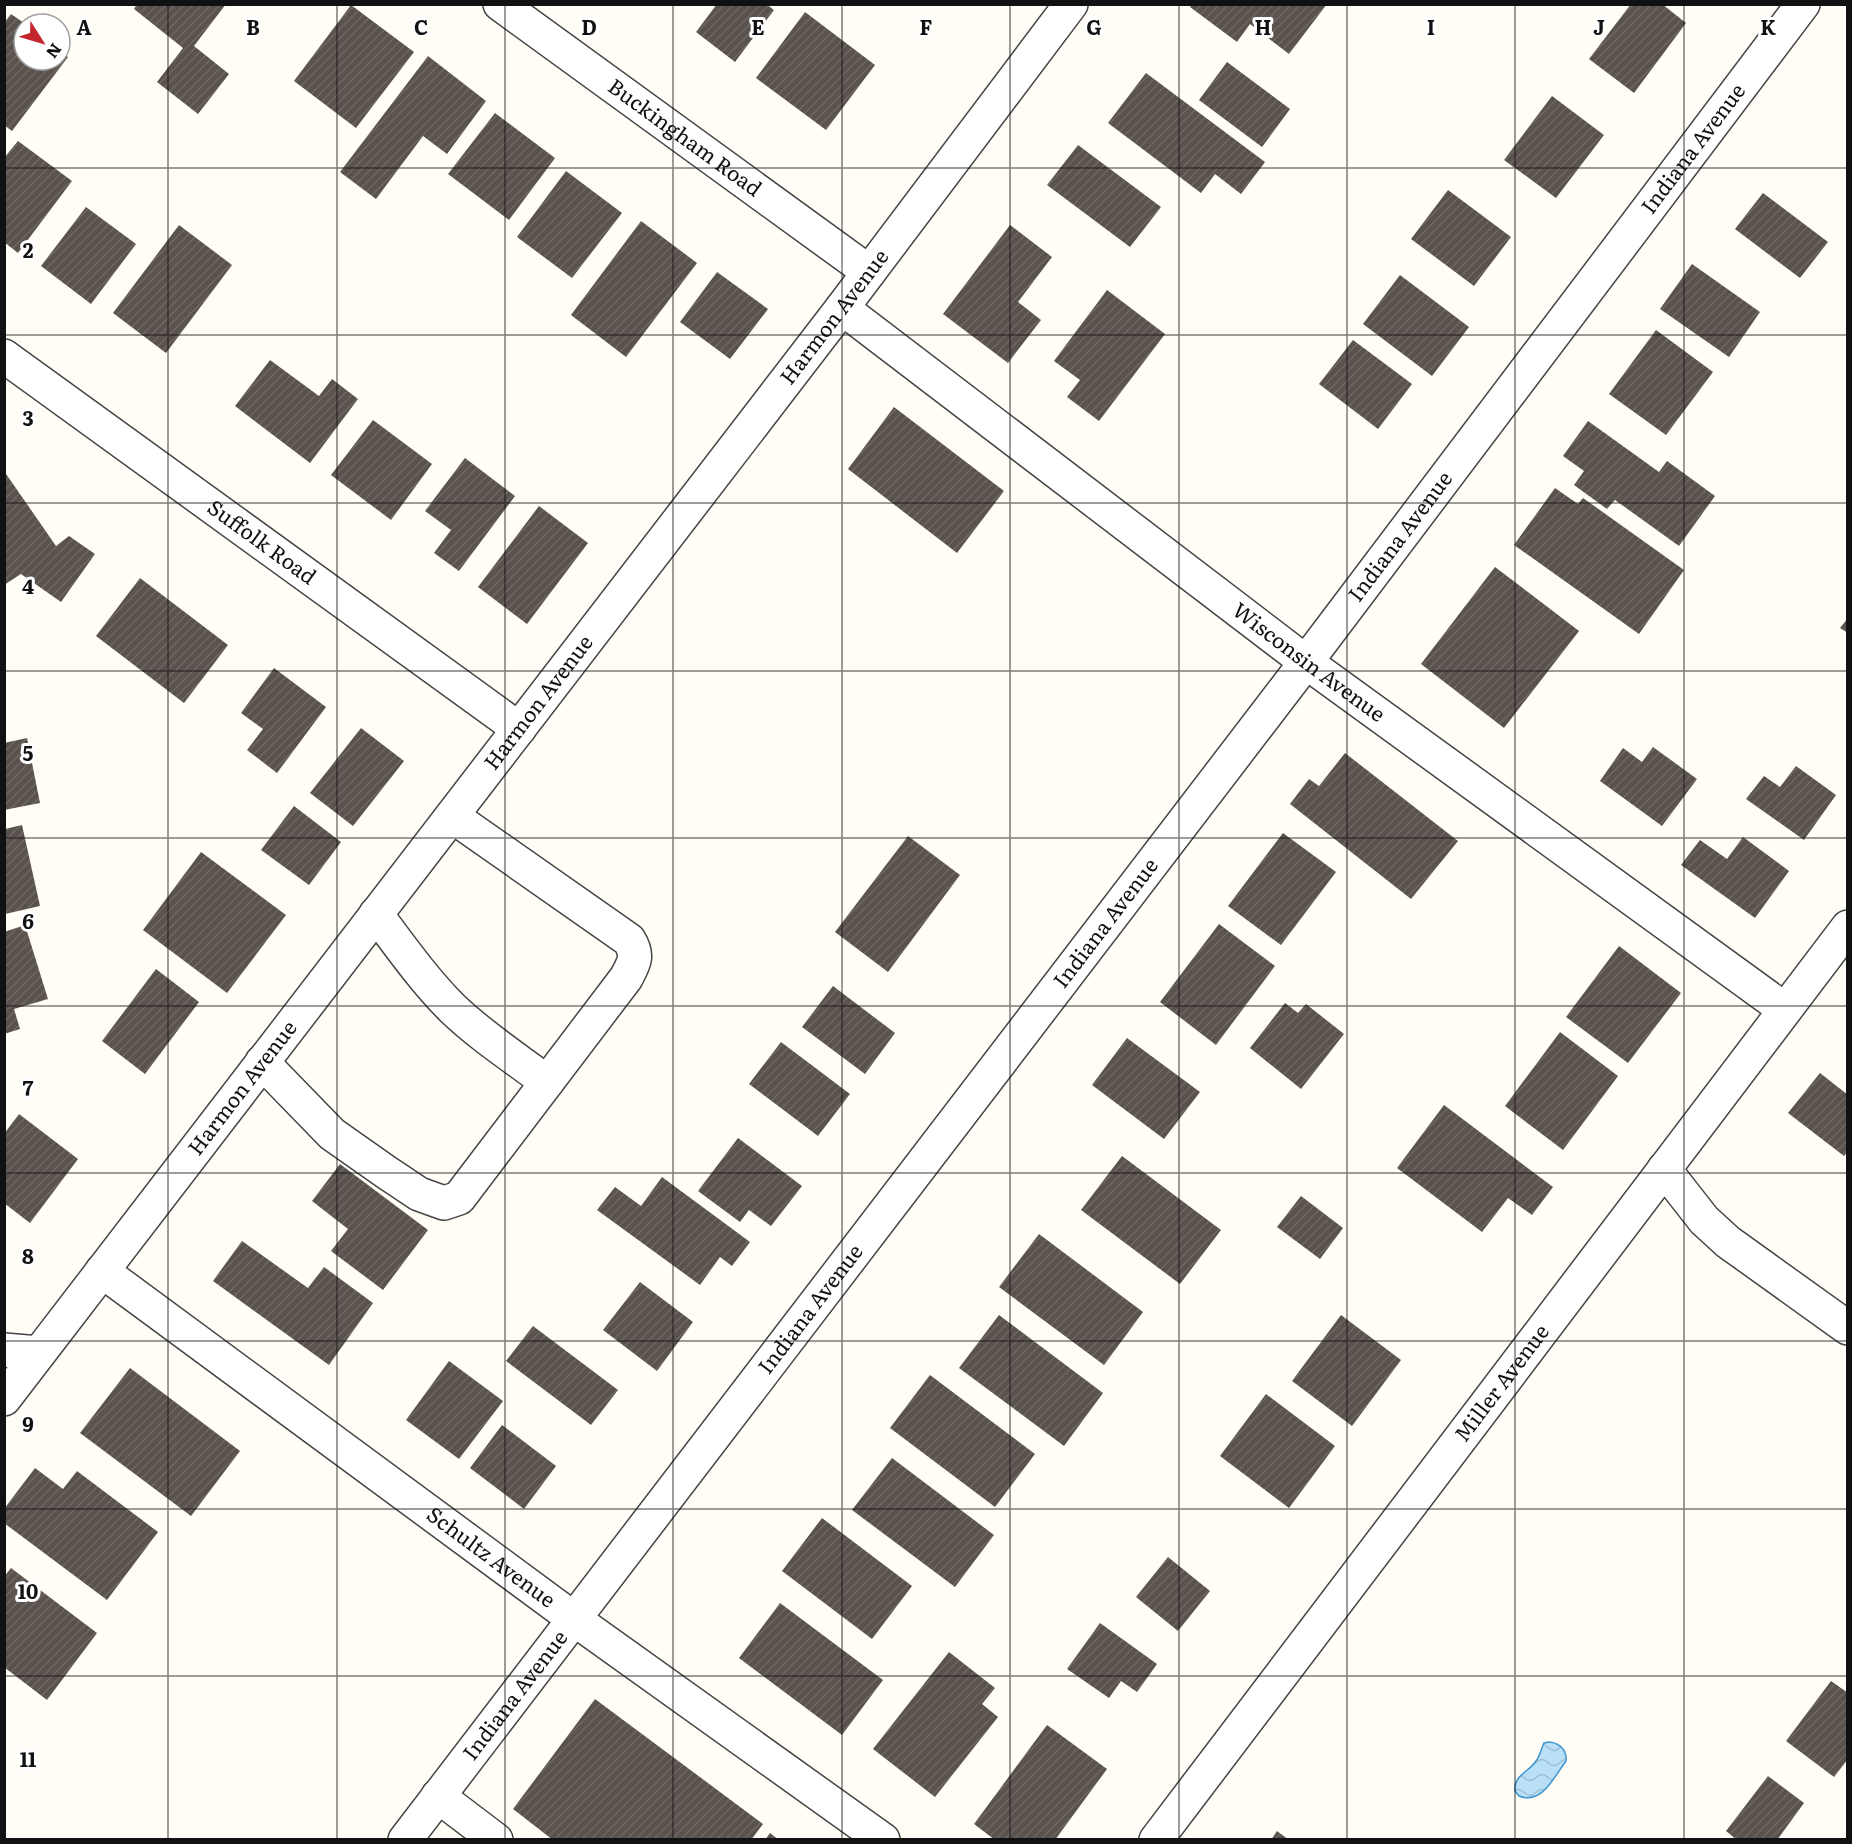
<svg xmlns="http://www.w3.org/2000/svg" width="1852" height="1844" viewBox="0 0 1852 1844" font-family="Literata,serif">
  <defs>
    <pattern id="water-waves" width="16" height="10" patternUnits="userSpaceOnUse" patternTransform="scale(1.5)"><rect width="16" height="10" fill="#b9e0f7"/><path d="M0 5q4-4 8 0t8 0" fill="none" stroke="#9ebfd3"/></pattern>
    <pattern id="building-hatch" width="6" height="6" patternUnits="userSpaceOnUse" patternTransform="scale(1.5)"><rect width="6" height="6" fill="#5a524d"/><path d="M-1 1l2-2M0 6l6-6M5 7l2-2" fill="none" stroke="#6d6662"/></pattern>
  </defs>
  <rect width="100%" height="100%" fill="#fffdf5"/>
  <path fill="url(#water-waves)" stroke="#3f96cf" stroke-width="1.5" d="M 1549,1742 C 1560,1743 1567,1750 1566,1761 C 1554,1777 1542,1805 1519,1796 L 1515,1791 C 1514,1774 1528,1773 1536,1761 C 1540,1756 1541,1749 1544,1743 Z"/>
  <path fill="url(#building-hatch)" d="M 137,4 L 226,4 L 194,46 L 229,74 L 198,114 L 157,82 L 183,48 L 134,9 Z
    M 717,4 L 766,4 L 774,10 L 735,62 L 696,32 Z
    M 1192,4 L 1327,4 L 1289,54 L 1250,24 L 1237,42 L 1190,7 Z
    M 1631,4 L 1662,4 L 1686,23 L 1634,93 L 1589,59 Z
    M 351,5 L 414,52 L 356,128 L 294,81 Z
    M 805,12 L 875,65 L 826,130 L 756,78 Z
    M 11,14 L 24,23 L 24,60 L 60,60 L 60,51 L 68,57 L 12,131 L 4,125 L 4,23 Z
    M 428,56 L 486,101 L 447,154 L 423,136 L 376,199 L 340,172 Z
    M 1227,62 L 1290,109 L 1262,147 L 1199,100 Z
    M 1146,73 L 1265,162 L 1241,194 L 1215,174 L 1201,193 L 1108,123 Z
    M 1552,96 L 1604,135 L 1556,198 L 1504,160 Z
    M 495,113 L 555,158 L 509,220 L 448,174 Z
    M 18,141 L 72,181 L 18,253 L 4,242 L 4,158 Z
    M 1078,145 L 1161,207 L 1130,247 L 1047,185 Z
    M 566,171 L 622,213 L 572,278 L 517,237 Z
    M 1448,190 L 1511,237 L 1474,286 L 1411,239 Z
    M 1763,193 L 1828,242 L 1800,278 L 1735,229 Z
    M 86,207 L 136,244 L 91,304 L 41,266 Z
    M 641,221 L 697,263 L 626,357 L 571,315 Z
    M 179,225 L 232,265 L 166,353 L 113,313 Z
    M 1010,225 L 1052,257 L 1018,302 L 1041,320 L 1008,363 L 943,314 Z
    M 1692,264 L 1760,312 L 1729,357 L 1660,309 Z
    M 717,272 L 768,309 L 730,359 L 680,322 Z
    M 1400,275 L 1469,327 L 1432,376 L 1363,324 Z
    M 1107,290 L 1165,334 L 1099,421 L 1067,397 L 1080,380 L 1054,361 Z
    M 1656,330 L 1713,372 L 1666,435 L 1609,394 Z
    M 1353,340 L 1412,384 L 1378,429 L 1319,384 Z
    M 270,360 L 319,396 L 332,379 L 358,399 L 310,463 L 235,406 Z
    M 894,407 L 1004,491 L 957,553 L 848,469 Z
    M 373,420 L 432,464 L 391,520 L 331,475 Z
    M 1588,421 L 1659,472 L 1667,461 L 1715,496 L 1679,546 L 1615,500 L 1607,509 L 1574,485 L 1584,471 L 1563,456 Z
    M 465,458 L 515,496 L 459,571 L 434,553 L 451,530 L 425,511 Z
    M 4,471 L 56,546 L 69,536 L 95,554 L 61,602 L 21,574 L 4,585 Z
    M 1555,488 L 1578,504 L 1583,498 L 1684,570 L 1639,634 L 1514,545 Z
    M 539,506 L 588,543 L 527,624 L 478,587 Z
    M 1495,567 L 1579,631 L 1504,728 L 1421,664 Z
    M 140,578 L 228,645 L 184,703 L 96,636 Z
    M 1848,618 L 1848,633 L 1840,628 Z
    M 274,668 L 326,707 L 277,773 L 247,750 L 263,729 L 241,713 Z
    M 361,728 L 404,761 L 353,826 L 310,793 Z
    M 27,738 L 40,803 L 4,810 L 4,743 Z
    M 1653,747 L 1697,779 L 1662,826 L 1600,781 L 1623,748 L 1642,762 Z
    M 1345,753 L 1458,841 L 1411,899 L 1290,804 L 1309,779 L 1319,786 Z
    M 1796,766 L 1836,795 L 1804,840 L 1746,799 L 1764,776 L 1780,787 Z
    M 294,806 L 341,842 L 309,885 L 261,850 Z
    M 22,825 L 40,906 L 5,914 L 5,829 Z
    M 1283,833 L 1336,872 L 1281,945 L 1228,906 Z
    M 908,836 L 960,875 L 888,972 L 835,932 Z
    M 1743,837 L 1789,871 L 1755,918 L 1681,865 L 1700,840 L 1727,859 Z
    M 201,852 L 286,915 L 227,993 L 143,930 Z
    M 1219,924 L 1275,966 L 1216,1045 L 1160,1002 Z
    M 25,925 L 48,999 L 14,1009 L 20,1029 L 4,1034 L 4,932 Z
    M 1619,946 L 1681,993 L 1628,1063 L 1566,1017 Z
    M 156,969 L 199,1002 L 145,1074 L 102,1041 Z
    M 833,986 L 895,1033 L 865,1074 L 802,1027 Z
    M 1285,1003 L 1298,1013 L 1306,1004 L 1344,1034 L 1301,1089 L 1250,1048 Z
    M 1560,1032 L 1618,1076 L 1563,1150 L 1505,1106 Z
    M 1127,1038 L 1200,1092 L 1164,1139 L 1092,1085 Z
    M 781,1042 L 850,1094 L 818,1136 L 749,1084 Z
    M 1820,1073 L 1848,1095 L 1848,1151 L 1844,1156 L 1788,1113 Z
    M 1444,1105 L 1553,1187 L 1532,1215 L 1508,1198 L 1482,1232 L 1397,1168 Z
    M 19,1114 L 78,1159 L 30,1223 L 4,1203 L 4,1134 Z
    M 738,1138 L 802,1186 L 771,1226 L 749,1210 L 740,1222 L 698,1191 Z
    M 1122,1156 L 1221,1230 L 1180,1284 L 1081,1210 Z
    M 340,1164 L 428,1230 L 383,1290 L 331,1251 L 348,1229 L 312,1201 Z
    M 662,1177 L 750,1242 L 732,1266 L 720,1257 L 700,1285 L 597,1210 L 615,1187 L 641,1206 Z
    M 1301,1196 L 1343,1228 L 1320,1259 L 1277,1227 Z
    M 1039,1234 L 1143,1312 L 1104,1365 L 999,1287 Z
    M 242,1241 L 308,1288 L 324,1267 L 373,1303 L 329,1365 L 213,1281 Z
    M 640,1282 L 693,1322 L 657,1371 L 603,1330 Z
    M 999,1315 L 1103,1393 L 1064,1446 L 959,1368 Z
    M 1341,1315 L 1401,1360 L 1352,1426 L 1292,1381 Z
    M 533,1326 L 618,1390 L 591,1425 L 506,1361 Z
    M 449,1361 L 503,1401 L 459,1459 L 406,1420 Z
    M 130,1368 L 240,1451 L 191,1516 L 80,1433 Z
    M 930,1375 L 1035,1454 L 995,1507 L 890,1428 Z
    M 1266,1394 L 1335,1446 L 1289,1508 L 1220,1456 Z
    M 502,1425 L 556,1466 L 524,1509 L 470,1468 Z
    M 892,1458 L 994,1535 L 955,1587 L 852,1510 Z
    M 35,1468 L 63,1489 L 77,1471 L 158,1532 L 107,1600 L 4,1523 L 4,1509 Z
    M 822,1518 L 912,1586 L 872,1639 L 782,1571 Z
    M 1168,1557 L 1210,1591 L 1178,1631 L 1136,1597 Z
    M 11,1568 L 97,1633 L 47,1700 L 4,1667 L 4,1577 Z
    M 780,1603 L 883,1680 L 842,1735 L 739,1658 Z
    M 1100,1623 L 1157,1664 L 1137,1692 L 1121,1681 L 1109,1698 L 1067,1669 Z
    M 949,1652 L 995,1688 L 982,1704 L 998,1717 L 935,1797 L 873,1749 Z
    M 1831,1681 L 1848,1693 L 1848,1759 L 1834,1777 L 1786,1741 Z
    M 595,1699 L 763,1824 L 751,1840 L 553,1840 L 513,1809 Z
    M 1047,1725 L 1107,1769 L 1055,1840 L 995,1840 L 974,1824 Z
    M 1768,1776 L 1804,1803 L 1777,1840 L 1737,1840 L 1726,1831 Z
    M 1277,1831 L 1289,1840 L 1271,1840 Z
    M 770,1833 L 779,1840 L 765,1840 Z"/>
  <g fill="none" stroke-linecap="round" stroke-linejoin="round">
    <defs>
      <g id="minor">
        <path id="s1" d="M 500,4 L 869,272"/>
        <path id="s2" d="M 842,308 L 1306,662 L 1784,1009"/>
        <path id="s3" d="M 4,356 L 519,729"/>
        <path d="M 376,914 C 400,946 424,980 452,1008 C 481,1036 515,1058 547,1082"/>
        <path d="M 262,1062 L 332,1134 L 386,1172 L 419,1194 L 444,1203 L 459,1198 L 626,978 C 634,963 639,956 629,940 L 452,816"/>
        <path d="M 1664,1169 L 1704,1220 L 1728,1242 L 1848,1328"/>
        <path id="s4" d="M 102,1271 L 574,1619 L 883,1840"/>
        <path d="M 4,1350 L 39,1353"/>
        <path id="s5" d="M 4,1399 L 842,308 L 1071,4"/>
        <path d="M 438,1796 L 496,1840"/>
        <path id="s6" d="M 405,1840 L 1306,662 L 1803,4"/>
        <path id="s7" d="M 1156,1840 L 1848,927"/>
      </g>
    </defs>
    <use href="#minor" stroke="#444" stroke-width="36"/>
    <use href="#minor" stroke="#fff" stroke-width="33"/>
  </g>
  <path fill="none" stroke="#111" stroke-width="1.5" stroke-opacity="0.55" d="M 168,4 L 168,1840M 337,4 L 337,1840M 505,4 L 505,1840M 673,4 L 673,1840M 842,4 L 842,1840M 1010,4 L 1010,1840M 1179,4 L 1179,1840M 1347,4 L 1347,1840M 1515,4 L 1515,1840M 1684,4 L 1684,1840M 4,168 L 1848,168M 4,335 L 1848,335M 4,503 L 1848,503M 4,671 L 1848,671M 4,838 L 1848,838M 4,1006 L 1848,1006M 4,1173 L 1848,1173M 4,1341 L 1848,1341M 4,1509 L 1848,1509M 4,1676 L 1848,1676"/>
  <g text-anchor="middle" stroke-width="6" stroke-linejoin="round" paint-order="stroke">
    <g font-size="21" fill="#111" stroke="#fff">
      <text dy="7" stroke="none"><textPath href="#s1" startOffset="228">Buckingham Road</textPath></text>
      <text dy="7" stroke="none"><textPath href="#s6" startOffset="2126">Indiana Avenue</textPath></text>
      <text dy="7" stroke="none"><textPath href="#s5" startOffset="1364">Harmon Avenue</textPath></text>
      <text dy="7" stroke="none"><textPath href="#s6" startOffset="1640">Indiana Avenue</textPath></text>
      <text dy="7" stroke="none"><textPath href="#s3" startOffset="318">Suffolk Road</textPath></text>
      <text dy="7" stroke="none"><textPath href="#s2" startOffset="586">Wisconsin Avenue</textPath></text>
      <text dy="7" stroke="none"><textPath href="#s5" startOffset="878">Harmon Avenue</textPath></text>
      <text dy="7" stroke="none"><textPath href="#s6" startOffset="1154">Indiana Avenue</textPath></text>
      <text dy="7" stroke="none"><textPath href="#s5" startOffset="392">Harmon Avenue</textPath></text>
      <text dy="7" stroke="none"><textPath href="#s6" startOffset="668">Indiana Avenue</textPath></text>
      <text dy="7" stroke="none"><textPath href="#s7" startOffset="573">Miller Avenue</textPath></text>
      <text dy="7" stroke="none"><textPath href="#s4" startOffset="483">Schultz Avenue</textPath></text>
      <text dy="7" stroke="none"><textPath href="#s6" startOffset="182">Indiana Avenue</textPath></text>
    </g>
  </g>
  <g font-size="20" text-anchor="middle" font-weight="bold" fill="#111" stroke="#fff" stroke-width="6" stroke-linejoin="round" paint-order="stroke">
    <text x="84" y="35">A</text>
    <text x="253" y="35">B</text>
    <text x="421" y="35">C</text>
    <text x="589" y="35">D</text>
    <text x="758" y="35">E</text>
    <text x="926" y="35">F</text>
    <text x="1094" y="35">G</text>
    <text x="1263" y="35">H</text>
    <text x="1431" y="35">I</text>
    <text x="1599" y="35">J</text>
    <text x="1768" y="35">K</text>
    <text x="28" y="258">2</text>
    <text x="28" y="426">3</text>
    <text x="28" y="594">4</text>
    <text x="28" y="761">5</text>
    <text x="28" y="929">6</text>
    <text x="28" y="1096">7</text>
    <text x="28" y="1264">8</text>
    <text x="28" y="1432">9</text>
    <text x="28" y="1599">10</text>
    <text x="28" y="1767">11</text>
  </g>
  <rect width="1852" height="1844" fill="none" stroke="#111111" stroke-width="12"/>
  <g transform="translate(42 42) rotate(127)"><circle r="28" fill="#ffffff" stroke="#a0a0a0" stroke-width="1.5"/>
  <path d="M0-4.5L10 22L0 15L-10 22Z" fill="#c4262e"/>
  <text y="-9" font-size="16" font-weight="bold" text-anchor="middle" fill="#111111">N</text>
  </g>
</svg>
